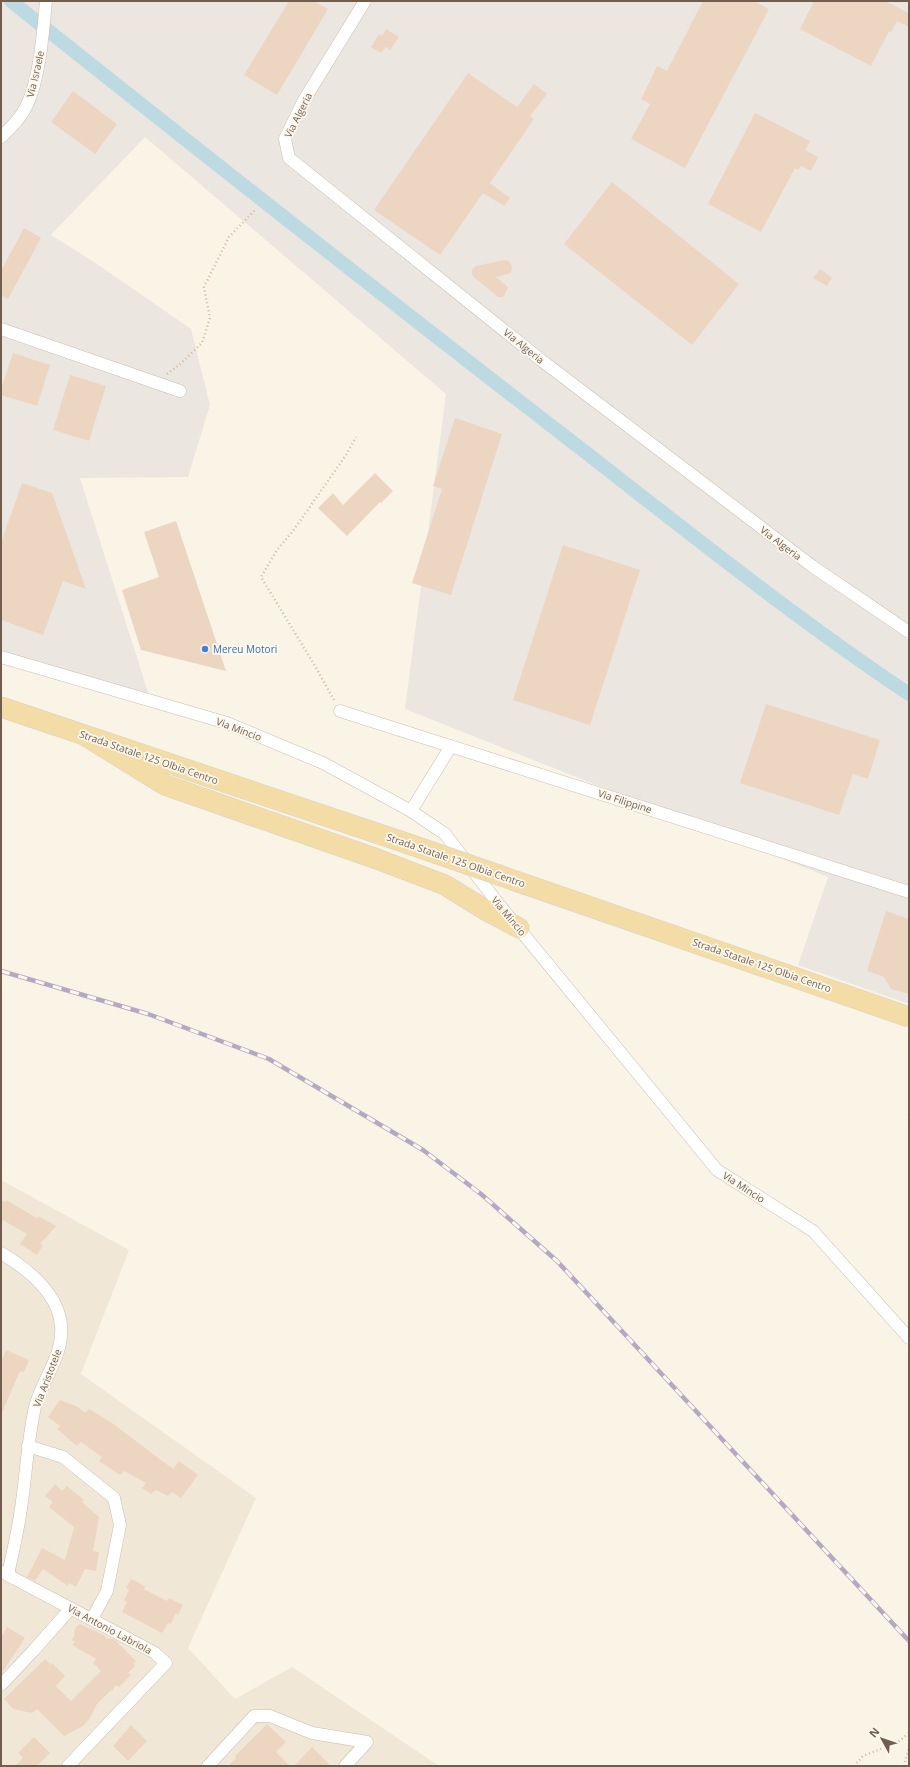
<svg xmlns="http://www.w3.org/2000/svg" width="910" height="1767" viewBox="0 0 910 1767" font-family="'Open Sans',sans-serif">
  <rect width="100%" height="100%" fill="#faf4e7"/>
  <path fill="#f1e7d6" d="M 1,1180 L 129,1250 L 81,1374 L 256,1498 L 188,1648 L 235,1699 L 292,1667 L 439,1766 L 1,1766 Z"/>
  <path fill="#ebe6e0" d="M 1,1 L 909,1 L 909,1004 L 798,965 L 828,877 L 405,709 L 446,394 L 145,137 L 51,235 L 97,264 L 191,329 L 210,405 L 188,477 L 80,478 L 152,705 L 1,651 Z"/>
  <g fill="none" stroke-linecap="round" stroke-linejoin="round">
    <path stroke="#bddae2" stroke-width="14" d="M 11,1 C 197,149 383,296 571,441 C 682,527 792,616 909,694"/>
  </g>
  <path fill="#edd6c1" d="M 289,1 L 314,1 L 328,9 L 277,95 L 244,75 Z
    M 703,1 L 754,1 L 769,9 L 685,168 L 631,139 L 650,104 L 641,99 L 650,81 L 657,66 L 667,71 Z
    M 814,1 L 885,1 L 909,13 L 909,27 L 897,21 L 891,32 L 889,31 L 871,66 L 800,29 Z
    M 386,29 L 399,37 L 390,50 L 386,47 L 381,53 L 371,47 L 379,34 L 382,36 Z
    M 468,73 L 517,107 L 534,84 L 547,94 L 530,116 L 534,119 L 490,183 L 510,198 L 504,206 L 483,193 L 440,255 L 374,210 Z
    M 73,91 L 117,124 L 95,154 L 51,122 Z
    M 755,113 L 810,141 L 805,150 L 818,157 L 811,171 L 801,166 L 798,170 L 795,168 L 761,232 L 708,204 Z
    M 612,182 L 739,284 L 692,345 L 564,244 Z
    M 24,228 L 41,238 L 8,299 L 1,295 L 1,271 Z
    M 504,260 L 509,261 L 512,266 L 511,273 L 496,277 L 508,287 L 505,294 L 503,297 L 498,297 L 474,277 L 472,274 L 472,270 L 476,266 Z
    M 820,269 L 832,278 L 827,286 L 813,278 Z
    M 13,353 L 50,365 L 37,406 L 1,395 L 1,390 Z
    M 70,375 L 106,386 L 89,441 L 53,430 Z
    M 455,418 L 502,434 L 451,595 L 412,583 L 442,489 L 433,486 Z
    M 375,473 L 393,491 L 381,503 L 380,502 L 347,536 L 318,508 L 333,493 L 343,505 Z
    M 22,483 L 52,493 L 86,589 L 63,581 L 43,635 L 1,620 L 1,543 Z
    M 176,521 L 226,671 L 141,650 L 122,590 L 159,577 L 144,532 Z
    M 563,545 L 640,570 L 590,725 L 513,700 Z
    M 766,704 L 880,740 L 868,779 L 853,774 L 839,815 L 740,783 Z
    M 886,911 L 909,919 L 909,994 L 891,989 L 884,977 L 867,971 Z
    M 1,1200 L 5,1202 L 6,1200 L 37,1218 L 38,1216 L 56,1226 L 40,1244 L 43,1245 L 37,1255 L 20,1244 L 27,1234 L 1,1219 Z
    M 6,1350 L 29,1360 L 24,1372 L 20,1371 L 1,1415 L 1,1362 Z
    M 60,1400 L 78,1407 L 85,1413 L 89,1409 L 112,1423 L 173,1469 L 179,1461 L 198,1475 L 181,1498 L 172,1492 L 168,1496 L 156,1490 L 151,1494 L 142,1488 L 146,1483 L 124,1471 L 120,1475 L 99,1461 L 102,1457 L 81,1442 L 77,1446 L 57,1429 L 60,1426 L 48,1417 Z
    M 55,1484 L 62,1491 L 67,1486 L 84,1500 L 82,1502 L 99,1517 L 93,1551 L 99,1552 L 96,1571 L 85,1569 L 76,1587 L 69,1583 L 68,1586 L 43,1569 L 35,1581 L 27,1577 L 42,1548 L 65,1560 L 74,1527 L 49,1507 L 53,1502 L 45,1496 Z
    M 131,1579 L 145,1586 L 144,1589 L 167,1601 L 169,1598 L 183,1605 L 178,1615 L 176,1613 L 171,1624 L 168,1623 L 162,1633 L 122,1612 L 127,1602 L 124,1600 L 129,1590 L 126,1588 Z
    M 80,1624 L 104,1635 L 107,1639 L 111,1638 L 115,1640 L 136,1661 L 133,1663 L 135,1666 L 128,1673 L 131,1675 L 119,1687 L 116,1685 L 112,1691 L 111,1690 L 97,1704 L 90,1718 L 83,1726 L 64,1736 L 37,1709 L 32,1713 L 13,1709 L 4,1699 L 45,1659 L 51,1665 L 52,1663 L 65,1676 L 56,1686 L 71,1701 L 101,1671 L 93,1663 L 96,1659 L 72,1645 L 75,1642 L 72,1640 L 75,1634 L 74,1632 L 76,1627 Z
    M 7,1627 L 25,1638 L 1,1674 L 1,1637 Z
    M 267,1724 L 286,1742 L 276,1752 L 290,1766 L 228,1766 L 236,1758 L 235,1756 Z
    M 131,1725 L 147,1741 L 128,1761 L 113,1746 Z
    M 34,1737 L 50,1753 L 37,1766 L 15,1766 L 23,1758 L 18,1753 Z
    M 312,1747 L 331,1766 L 294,1766 Z"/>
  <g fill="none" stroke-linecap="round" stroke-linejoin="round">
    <defs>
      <path id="minor" d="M 365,1 L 304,100 L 285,139 L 289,158 L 541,360 L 812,566 L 909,632
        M 1,137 C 11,128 20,119 26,107 C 40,79 43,32 46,1
        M 1,329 L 180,391
        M 1,657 L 227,723 L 323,763 L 411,811 L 445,834 L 497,902 L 717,1170 L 813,1231 L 909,1338
        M 340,711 L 909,892
        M 411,811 L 451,746
        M 1,1253 C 26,1268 58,1293 61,1325 C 64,1356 42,1379 35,1407 C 27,1443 26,1479 20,1515 C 17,1535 12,1555 8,1575
        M 28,1446 L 63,1457 L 114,1498 L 120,1525 L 107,1591 L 92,1619
        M 2,1572 L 155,1653 L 166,1663 L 68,1766
        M 1,1685 L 33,1651 L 71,1608
        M 208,1766 L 254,1716 L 270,1716 L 312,1733 L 367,1742
        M 345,1766 L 367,1742"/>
      <path id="primary" d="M 1,707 L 406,843
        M 84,735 L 165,785 L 377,859 L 445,885 L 487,911 L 519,928"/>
    </defs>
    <use href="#minor" stroke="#cbbdae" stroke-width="13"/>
    <use href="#primary" stroke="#d7d2cd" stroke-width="21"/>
    <path stroke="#d2b9a4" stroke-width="2.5" stroke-dasharray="1 3" stroke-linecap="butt" d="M 167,374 L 179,365 L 202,343 L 210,318 L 204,287 L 229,237 L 255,210
      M 334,700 L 315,666 L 261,577 L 277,550 L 293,531 L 346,455 L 356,437
      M 909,1119 L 909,1124
      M 854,1766 L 863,1756 L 898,1742 L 909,1733
      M 904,1766 L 909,1747"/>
    <use href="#minor" stroke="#fff" stroke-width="12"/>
    <use href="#primary" stroke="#f3dca5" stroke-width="20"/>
    <defs>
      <path id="rail" d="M 1,971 L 148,1014 L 269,1059 L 423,1150 L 481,1194 L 557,1261 L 909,1641"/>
    </defs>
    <use href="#rail" stroke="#b8a6c3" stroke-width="4.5"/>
    <use href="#rail" stroke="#fdf8ed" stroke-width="3" stroke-dasharray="9" stroke-linecap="butt"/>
    <defs>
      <path id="primary-bridge" d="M 406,843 L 909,1017"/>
    </defs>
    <use href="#primary-bridge" stroke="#d7d2cd" stroke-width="21" stroke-linecap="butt"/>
    <use href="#primary-bridge" stroke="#f3dca5" stroke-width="20"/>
  </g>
  <circle fill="#3f7fe0" stroke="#fdf8ed" stroke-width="1.5" cx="205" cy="649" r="4"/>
  <g text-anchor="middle" stroke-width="3.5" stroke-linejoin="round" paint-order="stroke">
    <g font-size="10" fill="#715d4e" stroke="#fdf8ed">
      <text transform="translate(35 74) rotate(-77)" y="4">Via Israele</text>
      <text transform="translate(298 115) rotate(-63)" y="4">Via Algeria</text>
      <text transform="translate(524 346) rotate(39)" y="4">Via Algeria</text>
      <text transform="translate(781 543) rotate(37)" y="4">Via Algeria</text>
      <text transform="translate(239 729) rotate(21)" y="4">Via Mincio</text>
      <text transform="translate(149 757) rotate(19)" y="4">Strada Statale 125 Olbia Centro</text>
      <text transform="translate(625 801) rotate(18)" y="4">Via Filippine</text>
      <text transform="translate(456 860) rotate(19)" y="4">Strada Statale 125 Olbia Centro</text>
      <text transform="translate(509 916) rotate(50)" y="4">Via Mincio</text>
      <text transform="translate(762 965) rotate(19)" y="4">Strada Statale 125 Olbia Centro</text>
      <text transform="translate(744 1187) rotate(33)" y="4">Via Mincio</text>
      <text transform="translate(47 1378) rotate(-69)" y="4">Via Aristotele</text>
      <text transform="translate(110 1629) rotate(28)" y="4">Via Antonio Labriola</text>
    </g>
    <g font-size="10" fill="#366cbe" stroke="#fdf8ed" text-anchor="start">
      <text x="213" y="653">Mereu Motori</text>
    </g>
  </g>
  <rect width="910" height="1767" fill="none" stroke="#715d4e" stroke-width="4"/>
  <g transform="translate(882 1739) rotate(310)" stroke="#fdf8ed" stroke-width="3" paint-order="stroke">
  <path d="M0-3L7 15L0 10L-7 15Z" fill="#715d4e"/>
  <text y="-6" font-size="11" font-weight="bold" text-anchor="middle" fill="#715d4e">N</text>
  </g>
</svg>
